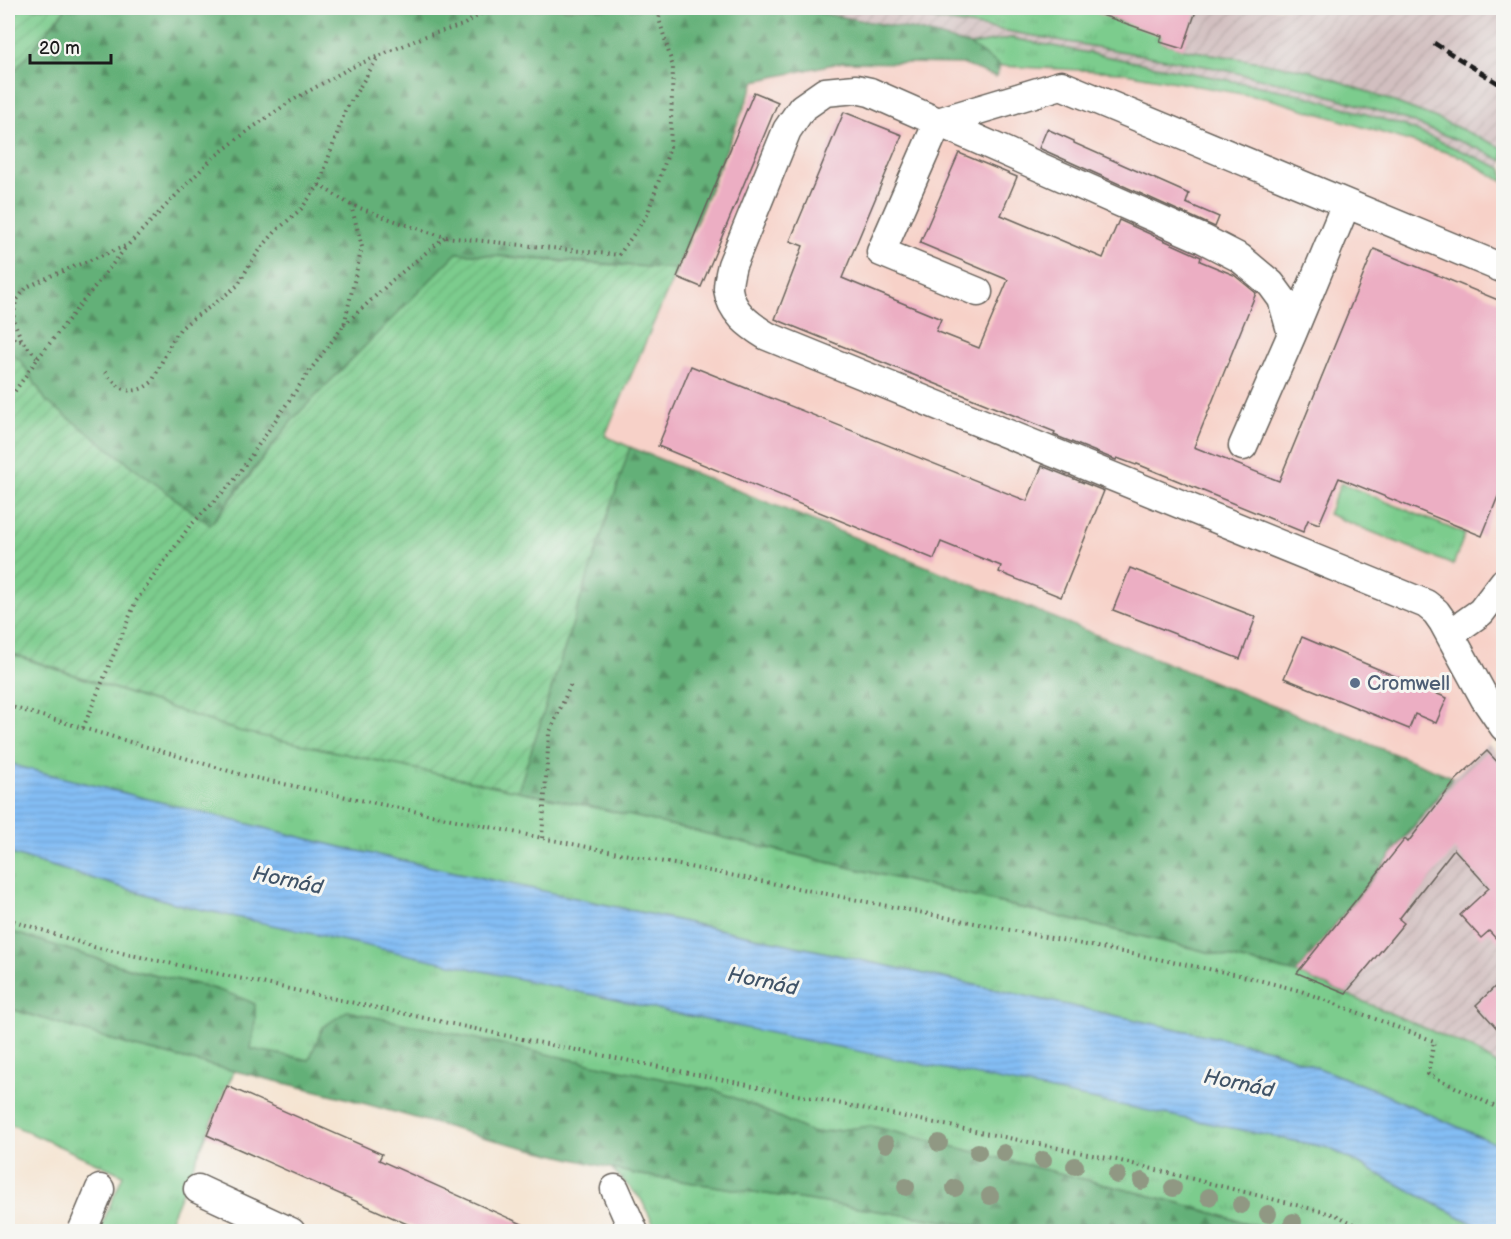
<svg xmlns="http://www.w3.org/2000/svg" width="1511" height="1239" viewBox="0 0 1511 1239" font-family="'Balsamiq Sans',sans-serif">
  <defs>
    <pattern id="industrial-furrows" width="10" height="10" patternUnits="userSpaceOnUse" patternTransform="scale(1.5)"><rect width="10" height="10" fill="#d2bfc0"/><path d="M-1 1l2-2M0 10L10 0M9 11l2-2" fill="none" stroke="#b4a4a4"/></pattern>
    <pattern id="grass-tufts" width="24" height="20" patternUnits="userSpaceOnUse" patternTransform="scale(1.5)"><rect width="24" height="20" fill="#7bcc8d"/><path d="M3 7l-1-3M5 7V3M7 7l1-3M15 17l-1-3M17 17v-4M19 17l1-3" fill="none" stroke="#6aaf79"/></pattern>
    <pattern id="forest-firs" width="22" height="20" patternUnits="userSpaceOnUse" patternTransform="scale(1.5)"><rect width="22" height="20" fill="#64b078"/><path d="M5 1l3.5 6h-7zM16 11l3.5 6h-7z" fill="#528e62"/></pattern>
    <pattern id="garden-furrows" width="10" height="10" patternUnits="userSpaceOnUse" patternTransform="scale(1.5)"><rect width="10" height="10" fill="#7bcc8d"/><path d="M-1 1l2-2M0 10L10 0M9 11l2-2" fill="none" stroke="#6aaf79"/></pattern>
    <pattern id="water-rules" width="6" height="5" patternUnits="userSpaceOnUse" patternTransform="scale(1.5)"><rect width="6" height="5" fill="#83bdf4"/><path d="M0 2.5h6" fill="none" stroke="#71a2d1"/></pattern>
  </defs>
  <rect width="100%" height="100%" fill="#f6f6f2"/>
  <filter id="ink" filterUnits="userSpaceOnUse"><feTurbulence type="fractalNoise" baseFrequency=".0167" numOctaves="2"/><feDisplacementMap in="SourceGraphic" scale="12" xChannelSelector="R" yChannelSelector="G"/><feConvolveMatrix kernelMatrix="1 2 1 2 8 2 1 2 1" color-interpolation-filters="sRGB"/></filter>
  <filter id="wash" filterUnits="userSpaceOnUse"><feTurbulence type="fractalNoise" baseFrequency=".008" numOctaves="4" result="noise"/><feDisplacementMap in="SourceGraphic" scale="24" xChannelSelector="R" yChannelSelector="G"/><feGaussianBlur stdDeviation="1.35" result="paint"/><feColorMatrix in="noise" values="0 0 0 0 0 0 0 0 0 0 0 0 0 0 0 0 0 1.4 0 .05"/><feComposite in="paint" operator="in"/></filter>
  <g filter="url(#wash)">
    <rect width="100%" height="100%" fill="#f5e4d1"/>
    <path fill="#f7d1c8" d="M 843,62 L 875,64 L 962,64 L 996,77 L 1000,66 L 1120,72 L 1270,99 L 1462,157 L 1503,182 L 1503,731 L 1453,777 L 1256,699 L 605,436 L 755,81 Z"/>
    <path fill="url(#industrial-furrows)" d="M 792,8 L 1503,8 L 1503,182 L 1462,157 L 1270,99 L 1120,72 L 1000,66 L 970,45 L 915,30 Z
      M 1488,744 L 1503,760 L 1503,1068 L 1471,1047 L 1297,973 L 1453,777 Z"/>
    <path fill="url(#grass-tufts)" stroke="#4c7454" stroke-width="1.5" d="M 860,8 L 1085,8 L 1085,9 L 1125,23 L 1131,8 L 1172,8 L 1161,42 L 1183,49 L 1312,71 L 1434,117 L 1503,148 L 1503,161 L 1479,149 L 1407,120 L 1305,88 L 1210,67 L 995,29 Z
      M 1011,38 L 1300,94 L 1405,126 L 1503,169 L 1503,182 L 1462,157 L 1270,99 L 1120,72 L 1000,66 L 970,45 Z
      M 1341,483 L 1465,534 L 1453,565 L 1328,514 Z
      M 8,653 L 239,731 L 611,811 L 1297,973 L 1471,1048 L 1503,1068 L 1503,1147 L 1370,1088 L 1269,1049 L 340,847 L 20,767 L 8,762 Z
      M 8,853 L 181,905 L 1329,1148 L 1487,1231 L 1273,1231 L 1179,1203 L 871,1126 L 813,1134 L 768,1112 L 323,1027 L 309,1060 L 250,1049 L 255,1020 L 216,989 L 132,969 L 8,931 Z
      M 8,1008 L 135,1047 L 234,1071 L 165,1231 L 99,1231 L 123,1175 L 8,1123 Z
      M 612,1169 L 635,1174 L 970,1225 L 997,1231 L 657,1231 L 641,1199 Z"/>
    <path fill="url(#forest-firs)" stroke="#40664a" stroke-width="1.5" d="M 66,8 L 792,8 L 915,30 L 970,45 L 1000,66 L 996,77 L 962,64 L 843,62 L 755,81 L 677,269 L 457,253 L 294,418 L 210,525 L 46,401 L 21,361 L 8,351 L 8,79 Z
      M 630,447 L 1256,699 L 1453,777 L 1297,973 L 611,811 L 518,791 Z
      M 8,931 C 49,943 90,957 131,969 C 172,980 216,985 255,1004 L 255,1020 L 251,1049 L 309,1060 L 323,1027 L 347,1011 L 715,1090 L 768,1112 L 813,1133 L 871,1126 L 1179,1203 L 1273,1231 L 997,1231 L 970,1225 L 635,1174 L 486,1138 L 338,1096 L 135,1047 L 8,1008 Z"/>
    <path fill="url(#garden-furrows)" stroke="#4c7454" stroke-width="1.5" d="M 8,8 L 66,8 L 8,79 Z
      M 457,253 L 567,262 L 677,269 L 605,436 L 630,447 L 518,791 L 239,731 L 8,652 L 8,351 L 21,361 L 46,401 L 210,525 L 246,481 L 294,418 Z"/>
    <path fill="url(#water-rules)" stroke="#506c88" stroke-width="1.5" d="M 8,762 L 20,767 L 340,847 L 1269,1049 L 1370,1088 L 1503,1147 L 1503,1231 L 1487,1231 L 1329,1148 L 707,1020 L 181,905 L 8,853 Z"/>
    <g id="blocks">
      <path fill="#ecaec3" d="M 1090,8 L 1197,8 L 1183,49 L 1160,42 L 1162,36 L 1090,11 Z
        M 754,92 L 778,102 L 701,287 L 677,277 Z
        M 844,112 L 902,135 L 842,278 L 941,319 L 936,331 L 979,348 L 1008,280 L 920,243 L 959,153 L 1017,177 L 1001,215 L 1103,258 L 1119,220 L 1201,257 L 1200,261 L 1234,275 L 1256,293 L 1194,447 L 1279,481 L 1374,249 L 1503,302 L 1503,484 L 1482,536 L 1339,478 L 1319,524 L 1308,520 L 1303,532 L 1137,464 L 1136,465 L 1117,458 L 1116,460 L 1054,435 L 1055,432 L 775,319 L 803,246 L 790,241 Z
        M 1047,129 L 1074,141 L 1074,143 L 1189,194 L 1186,203 L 1219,217 L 1215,227 L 1039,148 Z
        M 691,366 L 1027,501 L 1042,466 L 1104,491 L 1061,597 L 999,572 L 1001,566 L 941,542 L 934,559 L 658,446 Z
        M 1130,568 L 1256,617 L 1240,659 L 1113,610 Z
        M 1302,637 L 1447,698 L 1436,723 L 1415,714 L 1409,729 L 1284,678 Z
        M 1487,751 L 1503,768 L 1503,946 L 1489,931 L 1481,938 L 1460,915 L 1489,888 L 1454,849 L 1399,919 L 1404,923 L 1346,993 L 1297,973 L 1405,839 L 1408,842 L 1456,780 Z
        M 1503,979 L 1503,1035 L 1476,1005 Z
        M 227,1086 L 382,1154 L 379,1160 L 540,1232 L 425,1232 L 207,1135 Z"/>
    </g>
  </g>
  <g filter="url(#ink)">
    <use href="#blocks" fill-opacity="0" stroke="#68625b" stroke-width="1.5"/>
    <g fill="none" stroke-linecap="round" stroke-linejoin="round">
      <defs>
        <path id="minor" d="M 978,292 L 881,252 L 938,122 L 1061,85 L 1504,269
          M 1292,334 L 1346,204
          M 1243,446 L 1292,334 L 1282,299 L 1271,284 L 1240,258 L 1203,239 L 870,92 L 856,89 L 825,92 L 802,108 L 787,130 L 732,265 C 730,273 728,282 728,289 C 731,312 749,325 767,336 L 1426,604 L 1436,612 L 1443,622 L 1485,699 L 1504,727
          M 1450,634 L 1481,612 L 1504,582
          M 198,1189 L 291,1232
          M 615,1189 L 634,1232
          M 82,1232 L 100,1189"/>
      </defs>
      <use href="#minor" stroke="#68625b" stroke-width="31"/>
      <path stroke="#68625b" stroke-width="4" stroke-dasharray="1.5 4.5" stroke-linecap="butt" d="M 319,185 L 351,205 L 418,229 L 445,237 L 619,255 L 647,215 L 670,148 L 673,67 L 659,19 L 662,8
        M 344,325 L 395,278 L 445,237
        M 8,337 L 21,341
        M 38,358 L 127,246
        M 105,372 C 119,390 132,398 152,382 L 171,343 L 180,329 L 192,319 L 213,305 L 238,285 L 251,262 L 263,246 L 277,230 L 301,209 L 319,185 L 345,111 L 378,57
        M 8,401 L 38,358 L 22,341 L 13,319 L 16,301 L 27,287 L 53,275 L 128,245 L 181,190 L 213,158 L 249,130 L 291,101 L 350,68 L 426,36 L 463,25 L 490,8
        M 8,706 L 246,776 L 542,838 L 1239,975 L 1301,991 L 1434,1041 L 1428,1074 L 1504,1111
        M 83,728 L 136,601 L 189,527 L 233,482 L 308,373 L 344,325 L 362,247 L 351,205
        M 542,838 L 549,734 L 571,684
        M 8,919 L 94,947 L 522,1039 L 1117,1160 L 1336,1215 L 1370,1232"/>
      <use href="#minor" stroke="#fff" stroke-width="28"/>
      <path stroke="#1c1c1c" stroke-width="4.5" stroke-dasharray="9 4.5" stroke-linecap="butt" d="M 1434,43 L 1504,87"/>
    </g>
    <g fill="#909883">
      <circle cx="939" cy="1143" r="9"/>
      <circle cx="886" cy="1144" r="9"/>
      <circle cx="978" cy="1152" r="9"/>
      <circle cx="1004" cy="1153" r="9"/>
      <circle cx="1043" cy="1160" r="9"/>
      <circle cx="1075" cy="1166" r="9"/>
      <circle cx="1117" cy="1175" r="9"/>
      <circle cx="1142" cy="1181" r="9"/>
      <circle cx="906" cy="1187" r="9"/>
      <circle cx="955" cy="1188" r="9"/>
      <circle cx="1173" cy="1188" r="9"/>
      <circle cx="990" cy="1196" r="9"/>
      <circle cx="1209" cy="1197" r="9"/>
      <circle cx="1241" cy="1205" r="9"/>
      <circle cx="1268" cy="1214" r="9"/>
      <circle cx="1293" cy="1222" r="9"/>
    </g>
  </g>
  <circle fill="#5c6f8a" stroke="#f6f6f2" stroke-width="2" cx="1355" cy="683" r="6"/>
  <g text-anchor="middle" stroke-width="6" stroke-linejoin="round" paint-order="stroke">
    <g font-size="20" fill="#4e5e75" stroke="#f6f6f2" text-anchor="start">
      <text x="1367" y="690">Cromwell</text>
    </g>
    <g font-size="21" font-style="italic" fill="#405468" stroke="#f6f6f2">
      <text transform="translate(288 880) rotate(12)" y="7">Hornád</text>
      <text transform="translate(763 981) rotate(12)" y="7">Hornád</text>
      <text transform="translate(1239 1083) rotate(12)" y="7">Hornád</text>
    </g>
  </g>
  <rect width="1511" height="1239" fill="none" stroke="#f6f6f2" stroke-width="30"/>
  <path d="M30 54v9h81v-9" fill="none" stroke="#1c1c1c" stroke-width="3"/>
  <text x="39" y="54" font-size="18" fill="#1c1c1c" stroke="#f6f6f2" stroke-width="4.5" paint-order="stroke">20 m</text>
</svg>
